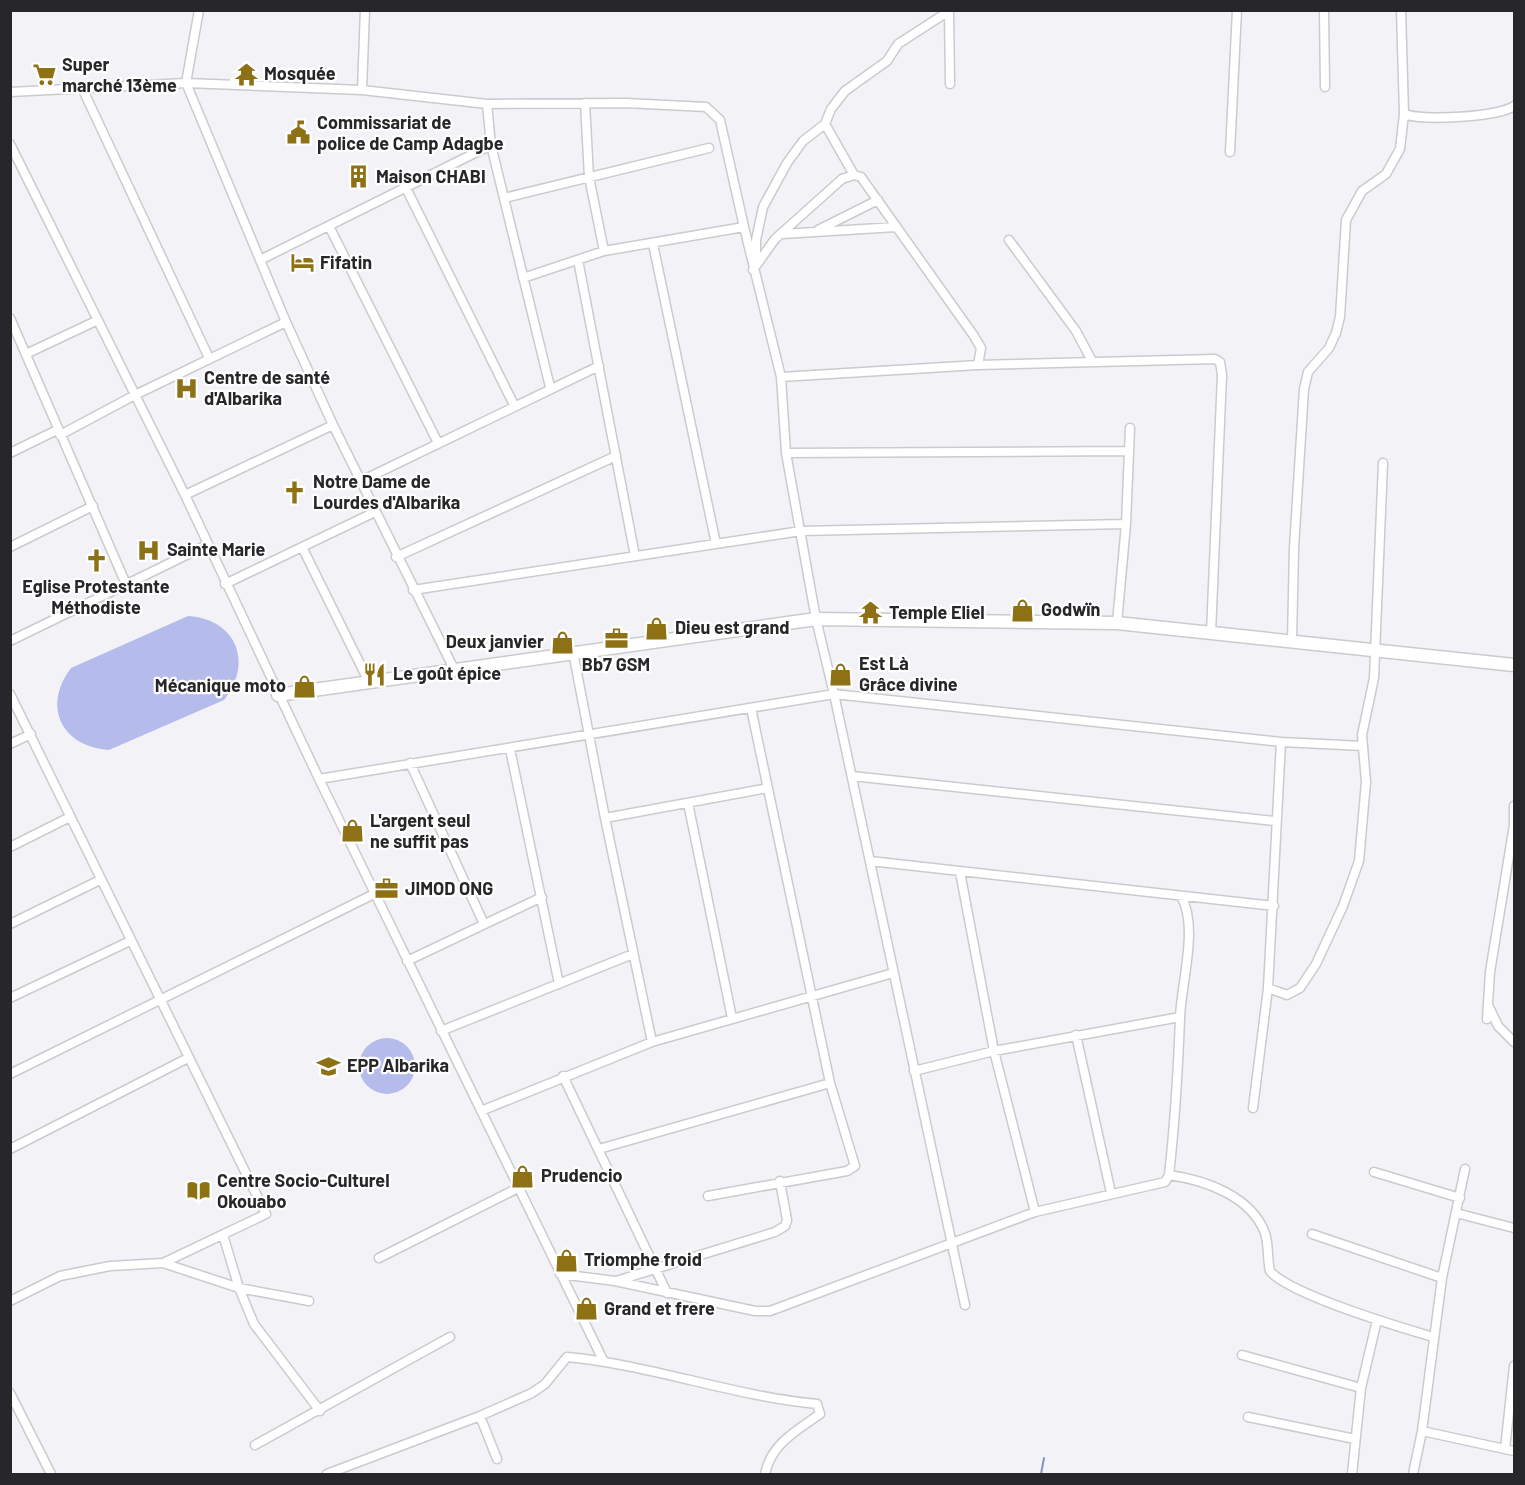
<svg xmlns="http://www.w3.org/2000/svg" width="1525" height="1485" viewBox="0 0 1525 1485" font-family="Barlow,sans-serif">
  <rect width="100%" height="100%" fill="#f3f3f7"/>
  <path fill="#b5bcec" d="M 188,616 C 236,619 254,662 224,700 L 109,750 C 61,747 42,706 71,668 Z
    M359 1066a28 28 0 1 1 56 0a28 28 0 1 1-56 0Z"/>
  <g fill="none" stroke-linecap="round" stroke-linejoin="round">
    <path stroke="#8b91c5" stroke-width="2" d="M 1041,1474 L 1044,1458"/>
    <defs>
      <path id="street" d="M 199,10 L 186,83 L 286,322 L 333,425 L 454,669
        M 949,10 L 950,84
        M 1324,10 L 1325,87
        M 83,90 L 209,358
        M 362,90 L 487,104 L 491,145
        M 10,92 L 186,83 L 362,90 L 365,10
        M 585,103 L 589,177 L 604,251
        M 487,104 L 626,103 L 706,107 L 720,120 L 744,227
        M 1404,114 C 1423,121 1499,117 1514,106
        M 825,124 L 854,175
        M 10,144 L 185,495 L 319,779 L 603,1360
        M 1230,152 L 1237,10
        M 405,186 L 514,405
        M 504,198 L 709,148
        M 329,226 L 438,443
        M 818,230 L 878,200
        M 782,234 L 896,227
        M 1009,240 L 1076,331 L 1092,361
        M 653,244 L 716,544
        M 260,260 L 491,145 L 550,387
        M 578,260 L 635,556
        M 756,262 L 756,240 L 763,207 L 787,163 L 803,141 L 825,124 L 831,109 L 845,91 L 887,61 L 898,44 L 949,11
        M 753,270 L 775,239 L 842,179 L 854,175 L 861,177 L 974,336 L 981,348 L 978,365
        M 523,278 L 604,251 L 744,227 L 781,377 L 786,453 L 816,619 L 834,694 L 965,1305
        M 10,318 L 126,584
        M 26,354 L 98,320
        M 781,377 L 978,365 L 1215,359 L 1220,362 L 1222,375 L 1211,633
        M 60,435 L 135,395 L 286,322
        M 10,453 L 57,430
        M 786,453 L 1129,451
        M 361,481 L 599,366
        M 185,495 L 333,425
        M 10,547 L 93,506
        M 302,547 L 369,682
        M 396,557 L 616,456
        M 225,584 L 375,512
        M 413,590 L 801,531 L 1126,524
        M 1117,623 L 1126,524 L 1130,428
        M 10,641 L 207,545
        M 1292,641 L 1294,548 L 1304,389 L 1308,372 L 1329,348 L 1336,333 L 1340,317 L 1346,220 L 1362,191 L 1386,174 L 1400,149 L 1404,114 L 1401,10
        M 573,652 L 605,818
        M 10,694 L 266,1214 L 163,1263
        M 10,744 L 31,734
        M 510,749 L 559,984
        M 410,763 L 484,924
        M 852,776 L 1275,821
        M 319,779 L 834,694 L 1281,742 L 1363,746
        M 688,803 L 732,1018
        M 10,847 L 70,817
        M 870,861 L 1274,906
        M 960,872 L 994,1051 L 1035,1212
        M 10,924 L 100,880
        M 407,961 L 542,897
        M 1268,988 L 1287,995 L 1300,988 L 1316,964 L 1343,906 L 1359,861 L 1366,782 L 1362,735 L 1374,678 L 1383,463
        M 10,998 L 130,941
        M 1489,1007 L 1498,1026 L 1514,1042
        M 1487,1019 L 1490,972 L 1514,825 L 1514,806
        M 441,1031 L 633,954
        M 1076,1035 L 1111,1193
        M 652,1042 L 605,818 L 768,788
        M 914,1071 L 994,1051 L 1180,1017
        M 10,1074 L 374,894
        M 563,1076 L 667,1293
        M 1253,1108 L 1268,988 L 1281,742
        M 481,1111 L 652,1042 L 893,973
        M 10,1149 L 188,1058
        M 599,1149 L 830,1083
        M 1374,1172 L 1460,1198
        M 1169,1175 C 1205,1180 1251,1196 1265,1233 C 1269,1246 1267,1258 1270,1271 C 1289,1294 1399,1327 1433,1337
        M 708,1196 L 847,1171 L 855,1166 L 830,1083 L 751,708
        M 1456,1213 L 1514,1228
        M 1312,1234 L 1442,1278
        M 223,1235 L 239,1288 L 254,1324 L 320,1411
        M 379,1258 L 518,1188
        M 560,1274 L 615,1281 L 755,1311 L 770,1311 L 1035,1212 L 1165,1182 L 1169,1175 C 1175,1122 1178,1071 1180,1018 C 1181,983 1199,927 1181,896
        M 616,1281 L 775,1232 L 785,1226 L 787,1220 L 780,1181
        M 10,1301 L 60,1276 L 110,1266 L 163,1263 L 239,1288 L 309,1301
        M 1242,1355 L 1361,1388
        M 10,1393 L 51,1474
        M 480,1416 L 497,1459
        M 1248,1417 L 1355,1439
        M 1422,1431 L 1514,1451
        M 255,1445 L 450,1337
        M 1505,1449 L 1514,1366
        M 327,1474 L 480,1416 L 532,1393 L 545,1384 L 567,1357 C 652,1365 732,1396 817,1404 L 820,1414 C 796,1431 771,1444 765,1474
        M 1352,1474 L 1361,1388 L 1377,1320
        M 1413,1474 L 1422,1431 L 1442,1278 L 1465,1169"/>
      <path id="secondary" d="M 278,695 L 816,619 L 1117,623 L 1514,665"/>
    </defs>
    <use href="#street" stroke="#cbcbce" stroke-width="11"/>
    <use href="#secondary" stroke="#cbcbce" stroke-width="15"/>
    <use href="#street" stroke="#fff" stroke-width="8"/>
    <use href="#secondary" stroke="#fff" stroke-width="12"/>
  </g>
  <defs>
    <symbol id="temple-bare" viewBox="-9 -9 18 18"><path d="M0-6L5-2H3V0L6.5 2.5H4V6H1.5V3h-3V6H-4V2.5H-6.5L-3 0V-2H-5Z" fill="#8e7115" stroke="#fff" stroke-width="2.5" paint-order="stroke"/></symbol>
    <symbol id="supermarket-bare" viewBox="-9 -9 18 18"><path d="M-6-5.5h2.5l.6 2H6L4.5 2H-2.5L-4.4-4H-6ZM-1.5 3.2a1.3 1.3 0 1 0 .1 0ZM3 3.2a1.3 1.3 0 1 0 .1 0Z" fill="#8e7115" stroke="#fff" stroke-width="2.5" paint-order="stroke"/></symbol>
    <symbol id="civic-bare" viewBox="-9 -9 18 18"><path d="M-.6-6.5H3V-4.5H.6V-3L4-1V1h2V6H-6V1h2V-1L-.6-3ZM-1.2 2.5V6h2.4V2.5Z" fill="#8e7115" stroke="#fff" stroke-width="2.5" paint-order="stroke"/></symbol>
    <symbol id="building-bare" viewBox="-9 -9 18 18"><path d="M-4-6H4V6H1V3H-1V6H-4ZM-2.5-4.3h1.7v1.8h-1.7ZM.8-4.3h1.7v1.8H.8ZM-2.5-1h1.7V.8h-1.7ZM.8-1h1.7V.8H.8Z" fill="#8e7115" stroke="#fff" stroke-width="2.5" paint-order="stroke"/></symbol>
    <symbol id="hotel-bare" viewBox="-9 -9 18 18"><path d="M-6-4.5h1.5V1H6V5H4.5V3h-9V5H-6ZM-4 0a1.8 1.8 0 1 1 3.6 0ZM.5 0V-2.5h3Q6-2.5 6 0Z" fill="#8e7115" stroke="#fff" stroke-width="2.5" paint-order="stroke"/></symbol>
    <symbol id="hospital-bare" viewBox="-9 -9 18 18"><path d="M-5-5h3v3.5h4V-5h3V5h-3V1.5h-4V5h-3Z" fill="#8e7115" stroke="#fff" stroke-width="2.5" paint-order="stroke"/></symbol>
    <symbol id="church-bare" viewBox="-9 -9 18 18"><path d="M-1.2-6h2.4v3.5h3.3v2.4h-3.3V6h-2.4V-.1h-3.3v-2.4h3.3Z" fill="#8e7115" stroke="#fff" stroke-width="2.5" paint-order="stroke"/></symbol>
    <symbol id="shop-bare" viewBox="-9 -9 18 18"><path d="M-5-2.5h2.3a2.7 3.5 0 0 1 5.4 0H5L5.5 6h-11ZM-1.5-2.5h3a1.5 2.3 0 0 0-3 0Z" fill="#8e7115" stroke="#fff" stroke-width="2.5" paint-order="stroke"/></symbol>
    <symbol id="office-bare" viewBox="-9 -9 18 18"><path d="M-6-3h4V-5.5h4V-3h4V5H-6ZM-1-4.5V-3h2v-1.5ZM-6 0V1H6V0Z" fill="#8e7115" stroke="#fff" stroke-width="2.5" paint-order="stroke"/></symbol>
    <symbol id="restaurant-bare" viewBox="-9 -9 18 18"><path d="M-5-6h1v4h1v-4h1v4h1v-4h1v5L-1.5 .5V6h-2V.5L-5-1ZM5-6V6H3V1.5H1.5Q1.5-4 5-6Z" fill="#8e7115" stroke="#fff" stroke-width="2.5" paint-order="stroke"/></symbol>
    <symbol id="school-bare" viewBox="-9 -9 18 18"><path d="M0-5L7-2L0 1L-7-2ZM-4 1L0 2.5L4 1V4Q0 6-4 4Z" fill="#8e7115" stroke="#fff" stroke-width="2.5" paint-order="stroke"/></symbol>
    <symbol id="library-bare" viewBox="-9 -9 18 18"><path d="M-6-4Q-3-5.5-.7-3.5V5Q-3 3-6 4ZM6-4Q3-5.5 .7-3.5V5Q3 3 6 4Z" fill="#8e7115" stroke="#fff" stroke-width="2.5" paint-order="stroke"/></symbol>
  </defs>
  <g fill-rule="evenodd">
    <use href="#temple-bare" x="230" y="58" width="33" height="33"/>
    <use href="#supermarket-bare" x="28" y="58" width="33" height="33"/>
    <use href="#civic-bare" x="282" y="116" width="33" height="33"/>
    <use href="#building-bare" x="342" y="160" width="33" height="33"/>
    <use href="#hotel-bare" x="286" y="246" width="33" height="33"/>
    <use href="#hospital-bare" x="170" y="372" width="33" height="33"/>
    <use href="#church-bare" x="278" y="476" width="33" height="33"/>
    <use href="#hospital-bare" x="132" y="534" width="33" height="33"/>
    <use href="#church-bare" x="80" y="544" width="33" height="33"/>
    <use href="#shop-bare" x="1006" y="594" width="33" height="33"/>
    <use href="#temple-bare" x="854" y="596" width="33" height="33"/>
    <use href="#shop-bare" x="640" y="612" width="33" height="33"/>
    <use href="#office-bare" x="600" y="622" width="33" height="33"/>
    <use href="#shop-bare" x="546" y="626" width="33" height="33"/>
    <use href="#restaurant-bare" x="358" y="658" width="33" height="33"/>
    <use href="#shop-bare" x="824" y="658" width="33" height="33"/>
    <use href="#shop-bare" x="288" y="670" width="33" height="33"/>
    <use href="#shop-bare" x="336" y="814" width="33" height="33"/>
    <use href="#office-bare" x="370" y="872" width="33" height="33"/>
    <use href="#school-bare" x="312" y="1050" width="33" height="33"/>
    <use href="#shop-bare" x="506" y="1160" width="33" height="33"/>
    <use href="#library-bare" x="182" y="1174" width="33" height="33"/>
    <use href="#shop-bare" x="550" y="1244" width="33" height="33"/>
    <use href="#shop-bare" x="570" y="1292" width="33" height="33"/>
  </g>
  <g text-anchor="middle" stroke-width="4.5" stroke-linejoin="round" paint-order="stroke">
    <g font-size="18" font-weight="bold" fill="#272729" stroke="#fff" text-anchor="start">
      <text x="62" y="71">Super<tspan x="62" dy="21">marché 13ème</tspan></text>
      <text x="264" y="80">Mosquée</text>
      <text x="317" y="129">Commissariat de<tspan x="317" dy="21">police de Camp Adagbe</tspan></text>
      <text x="376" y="183">Maison CHABI</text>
      <text x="320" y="269">Fifatin</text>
      <text x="204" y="384">Centre de santé<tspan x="204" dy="21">d'Albarika</tspan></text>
      <text x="313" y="488">Notre Dame de<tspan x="313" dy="21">Lourdes d'Albarika</tspan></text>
      <text x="167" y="556">Sainte Marie</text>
      <text x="96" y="593" text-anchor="middle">Eglise Protestante<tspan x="96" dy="21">Méthodiste</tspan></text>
      <text x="1041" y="616">Godwïn</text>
      <text x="889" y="619">Temple Eliel</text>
      <text x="675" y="634">Dieu est grand</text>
      <text x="544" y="648" text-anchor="end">Deux janvier</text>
      <text x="859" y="670">Est Là<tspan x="859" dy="21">Grâce divine</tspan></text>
      <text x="616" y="671" text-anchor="middle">Bb7 GSM</text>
      <text x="393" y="680">Le goût épice</text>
      <text x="286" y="692" text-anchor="end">Mécanique moto</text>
      <text x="370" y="827">L'argent seul<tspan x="370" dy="21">ne suffit pas</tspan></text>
      <text x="405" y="895">JIMOD ONG</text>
      <text x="347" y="1072">EPP Albarika</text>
      <text x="541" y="1182">Prudencio</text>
      <text x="217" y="1187">Centre Socio-Culturel<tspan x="217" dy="21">Okouabo</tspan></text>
      <text x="584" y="1266">Triomphe froid</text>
      <text x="604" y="1315">Grand et frere</text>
    </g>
  </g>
  <rect width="1525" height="1485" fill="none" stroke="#272729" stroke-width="24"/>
</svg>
